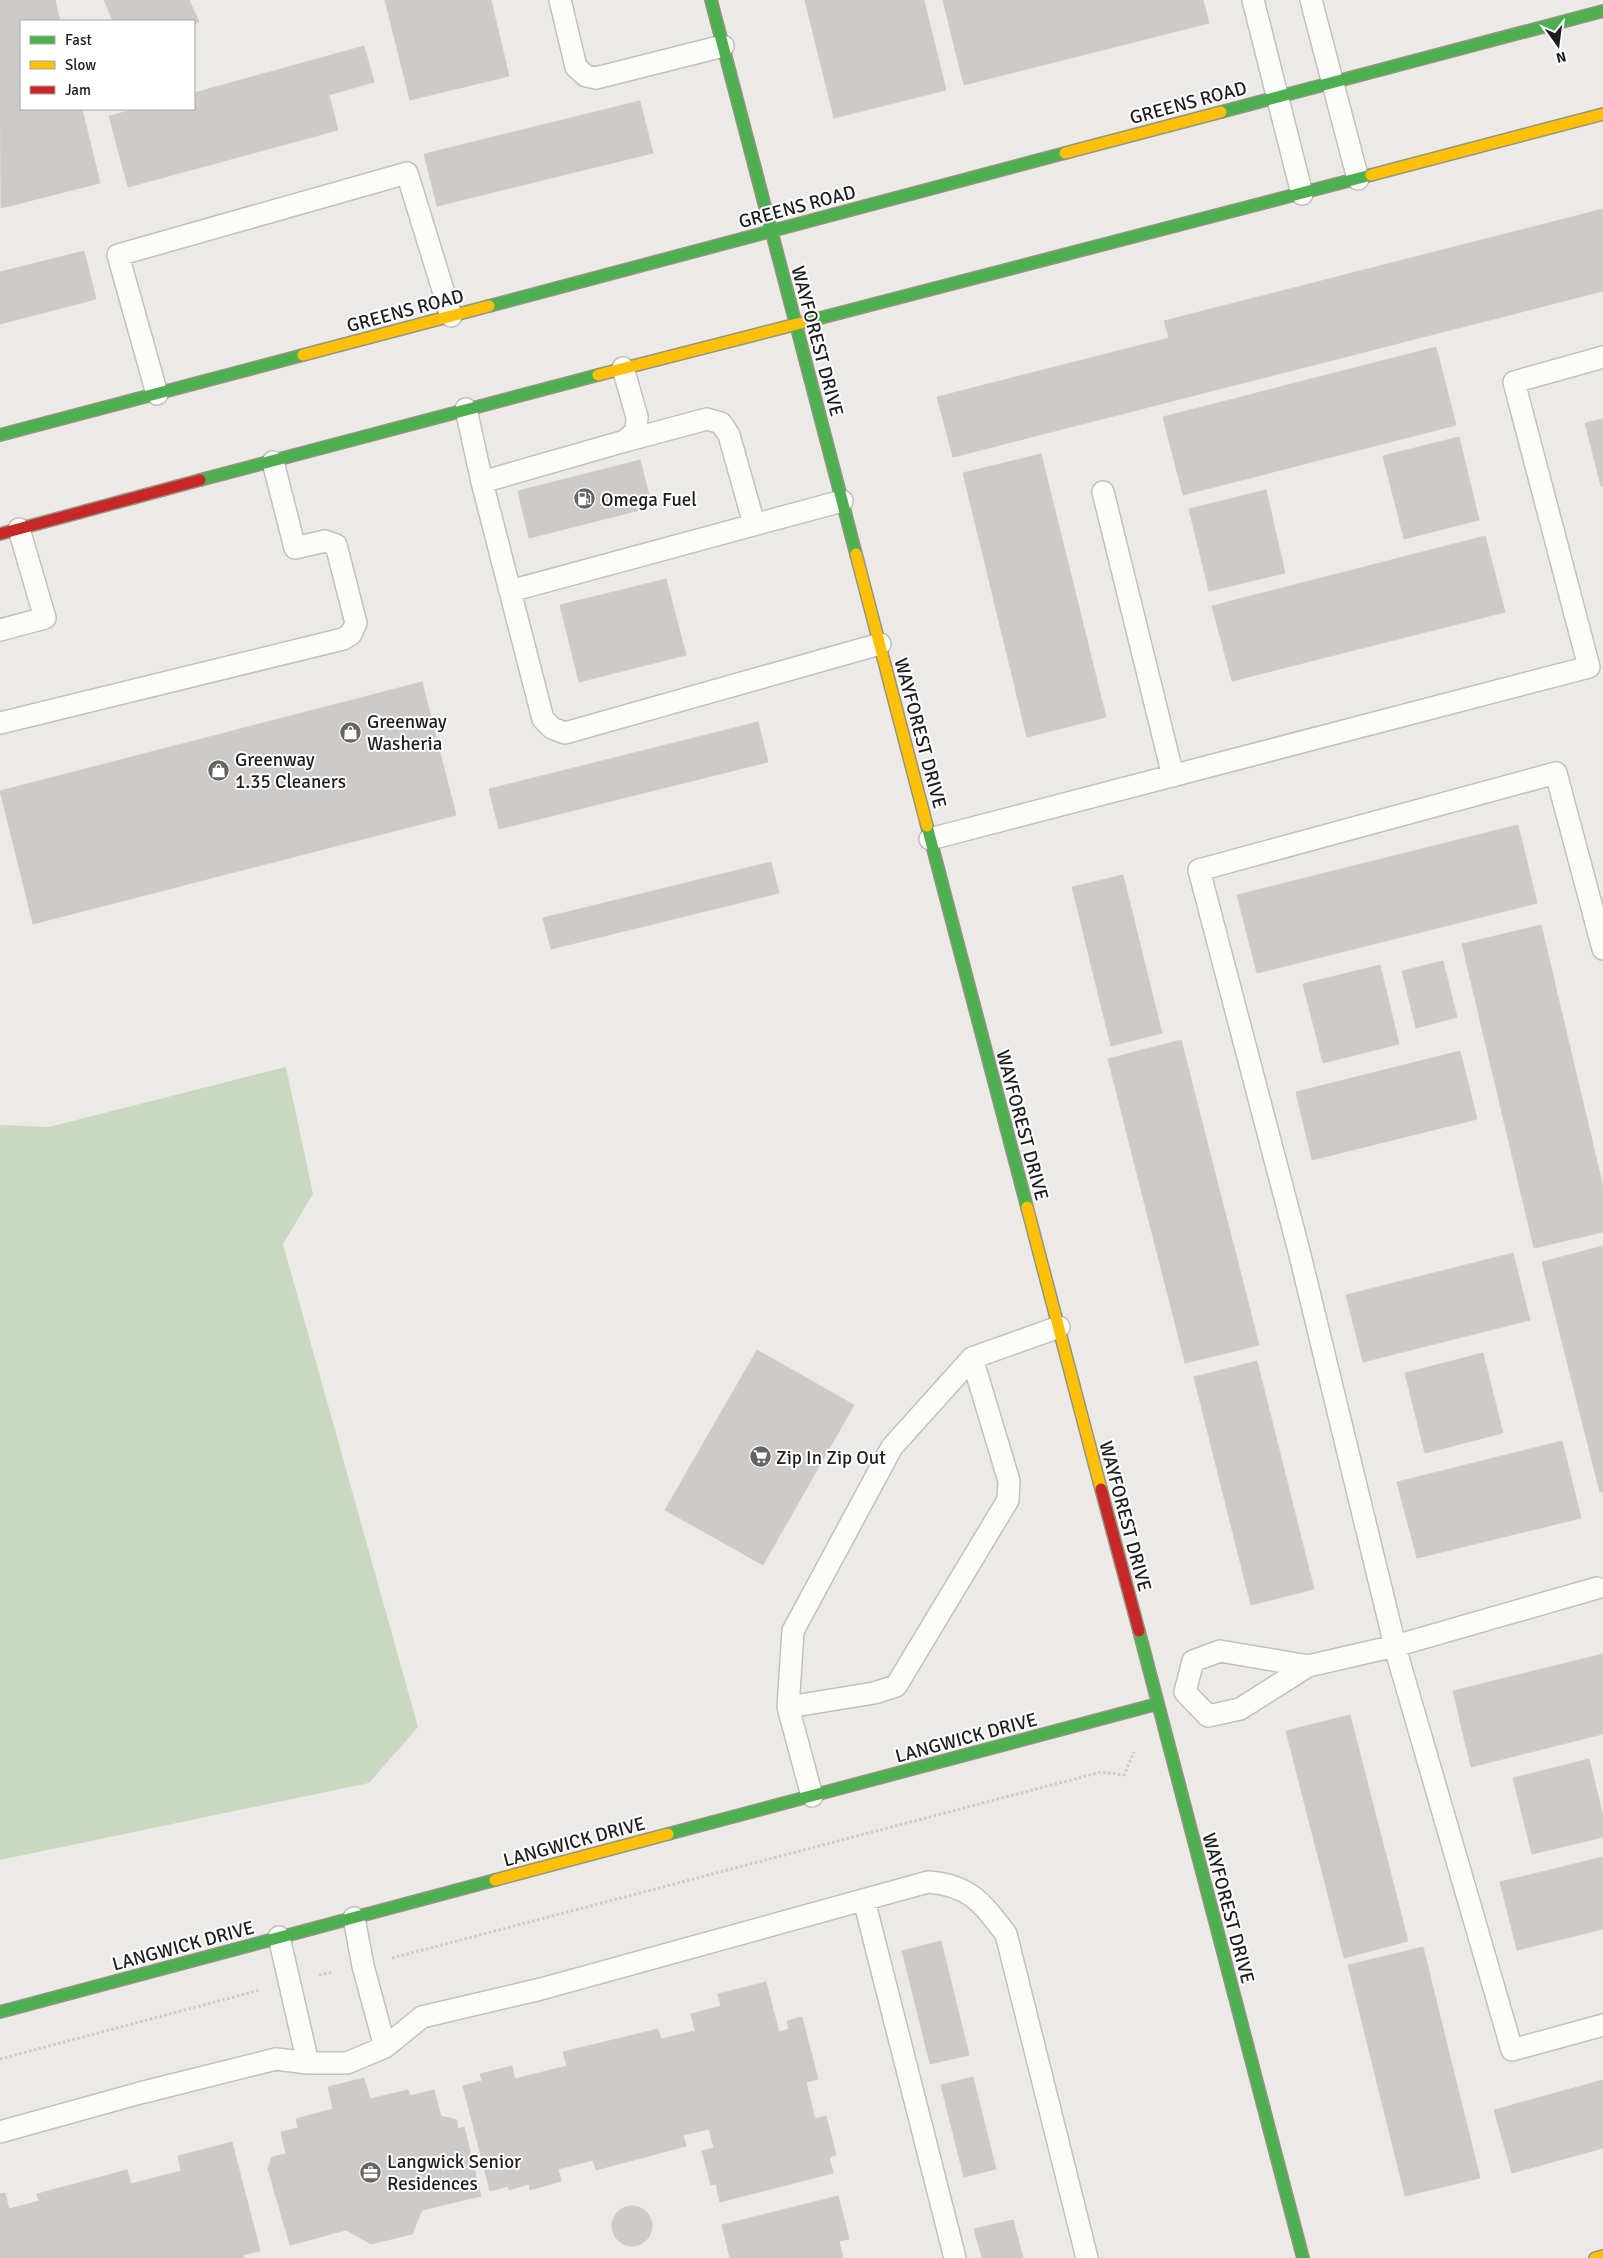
<svg xmlns="http://www.w3.org/2000/svg" width="1603" height="2258" viewBox="0 0 1603 2258" font-family="Signika,sans-serif">
  <rect width="100%" height="100%" fill="#eceae7"/>
  <path fill="#cad8bf" d="M 286,1067 L 313,1194 L 283,1244 L 418,1727 L 369,1783 L 0,1860 L 0,1125 L 49,1127 Z"/>
  <path fill="#cdcac8" stroke="#cfccc9" d="M 0,0 L 55,0 L 60,21 L 21,21 L 21,109 L 82,109 L 100,183 L 1,208 Z
    M 104,0 L 189,0 L 199,22 L 194,24 L 194,21 L 113,21 Z
    M 385,0 L 491,0 L 509,76 L 410,100 Z
    M 805,0 L 924,0 L 946,90 L 834,118 Z
    M 943,0 L 1203,0 L 1209,23 L 964,85 Z
    M 364,46 L 374,82 L 329,95 L 338,130 L 128,187 L 109,116 L 136,109 L 194,109 L 194,93 Z
    M 640,101 L 653,153 L 437,206 L 424,154 Z
    M 1603,209 L 1603,291 L 953,457 L 937,397 L 1169,338 L 1164,321 Z
    M 84,251 L 96,299 L 0,324 L 0,272 Z
    M 1436,347 L 1456,425 L 1183,495 L 1163,417 Z
    M 1603,419 L 1603,486 L 1601,486 L 1585,423 Z
    M 1459,437 L 1479,520 L 1404,539 L 1383,456 Z
    M 1041,454 L 1106,717 L 1027,737 L 963,473 Z
    M 640,460 L 652,507 L 529,538 L 518,491 Z
    M 1266,490 L 1285,573 L 1209,591 L 1189,509 Z
    M 1485,536 L 1505,612 L 1232,681 L 1212,606 Z
    M 666,579 L 686,655 L 579,682 L 560,605 Z
    M 422,682 L 456,815 L 33,924 L 0,791 Z
    M 758,722 L 768,762 L 499,829 L 489,789 Z
    M 1518,825 L 1537,903 L 1257,973 L 1237,895 Z
    M 771,862 L 779,893 L 551,949 L 543,918 Z
    M 1123,875 L 1162,1033 L 1111,1046 L 1072,887 Z
    M 1541,925 L 1603,1187 L 1603,1232 L 1534,1248 L 1462,944 Z
    M 1443,961 L 1457,1017 L 1416,1028 L 1402,971 Z
    M 1380,965 L 1399,1044 L 1323,1063 L 1303,984 Z
    M 1181,1040 L 1259,1345 L 1185,1363 L 1108,1059 Z
    M 1460,1051 L 1477,1119 L 1312,1160 L 1296,1092 Z
    M 1603,1246 L 1603,1492 L 1600,1492 L 1542,1262 Z
    M 1513,1253 L 1530,1320 L 1363,1362 L 1346,1295 Z
    M 757,1350 L 854,1405 L 763,1565 L 665,1510 Z
    M 1483,1353 L 1503,1433 L 1425,1453 L 1405,1373 Z
    M 1257,1361 L 1314,1589 L 1251,1605 L 1194,1377 Z
    M 1562,1441 L 1581,1518 L 1417,1558 L 1397,1482 Z
    M 1603,1654 L 1603,1734 L 1471,1767 L 1453,1691 Z
    M 1350,1715 L 1408,1941 L 1344,1958 L 1286,1731 Z
    M 1589,1759 L 1603,1816 L 1603,1837 L 1532,1854 L 1513,1778 Z
    M 1603,1857 L 1603,1929 L 1517,1950 L 1500,1882 Z
    M 941,1941 L 969,2055 L 930,2064 L 902,1951 Z
    M 1423,1947 L 1480,2178 L 1405,2196 L 1348,1965 Z
    M 766,1982 L 779,2032 L 789,2029 L 787,2021 L 802,2017 L 818,2079 L 806,2082 L 815,2119 L 826,2116 L 836,2155 L 829,2157 L 833,2173 L 720,2202 L 716,2184 L 711,2185 L 702,2151 L 714,2148 L 709,2129 L 683,2135 L 686,2146 L 596,2170 L 593,2160 L 558,2169 L 561,2181 L 530,2190 L 529,2184 L 509,2190 L 508,2186 L 490,2191 L 463,2086 L 482,2081 L 480,2074 L 512,2066 L 515,2079 L 567,2066 L 563,2052 L 658,2029 L 661,2039 L 695,2031 L 691,2014 L 721,2006 L 718,1994 Z
    M 973,2077 L 996,2169 L 964,2177 L 941,2085 Z
    M 364,2078 L 370,2099 L 408,2090 L 410,2096 L 434,2090 L 441,2116 L 457,2120 L 458,2129 L 464,2127 L 481,2196 L 422,2210 L 412,2234 L 371,2244 L 346,2230 L 290,2245 L 268,2169 L 272,2157 L 286,2154 L 281,2132 L 298,2128 L 296,2119 L 333,2109 L 328,2087 Z
    M 1603,2080 L 1603,2148 L 1512,2173 L 1494,2110 Z
    M 232,2142 L 260,2251 L 243,2255 L 244,2258 L 0,2258 L 0,2194 L 5,2193 L 9,2209 L 39,2201 L 37,2194 L 127,2170 L 131,2184 L 181,2171 L 178,2156 Z
    M 838,2196 L 849,2239 L 839,2241 L 843,2258 L 730,2258 L 722,2225 Z
    M612 2226a20 20 0 1 1 40 0a20 20 0 1 1-40 0Z
    M 1013,2220 L 1023,2258 L 982,2258 L 974,2229 Z"/>
  <g fill="none" stroke-linecap="round" stroke-linejoin="round">
    <defs>
      <path id="lane" d="M 560,0 L 576,67 L 586,76 L 596,78 L 723,46
        M 1253,0 L 1302,194
        M 1311,0 L 1358,179
        M 157,394 L 118,255 L 407,173 L 451,316
        M 466,409 L 482,482 L 543,719 L 552,728 L 565,733 L 880,644
        M 625,441 L 707,419 L 721,423 L 729,435 L 754,524
        M 482,482 L 625,441 L 636,431 L 637,417 L 623,368
        M 1103,492 L 1173,776
        M 510,591 L 842,501
        M 0,630 L 45,618 L 19,529
        M 0,723 L 343,639 L 351,634 L 356,623 L 336,545 L 325,541 L 295,548 L 273,462
        M 930,839 L 1589,667 L 1514,382 L 1603,357
        M 1603,949 L 1556,773 L 1199,870 L 1299,1251 L 1397,1654 L 1512,2050 L 1603,2025
        M 1185,1692 L 1208,1716 L 1240,1709 L 1308,1666 L 1395,1646 L 1597,1588
        M 1185,1692 L 1193,1661 L 1220,1651 L 1308,1666
        M 788,1707 L 874,1693 L 896,1686 L 1008,1500 L 1009,1481 L 972,1358
        M 812,1796 L 788,1707 L 793,1631 L 892,1447 L 972,1358 L 1059,1327
        M 864,1900 L 955,2258
        M 354,1918 L 363,1966 L 385,2047
        M 279,1937 L 308,2063
        M 0,2132 L 140,2093 L 276,2059 L 308,2063 L 347,2063 L 385,2047 L 422,2017 L 541,1989 L 928,1882 C 970,1885 982,1903 1006,1934 L 1087,2258"/>
      <path id="fast" d="M 711,0 L 856,554
        M 1221,112 L 1603,11
        M 489,306 L 1065,153
        M 801,323 L 1371,175
        M 0,435 L 303,355
        M 200,480 L 598,375
        M 927,826 L 1027,1207
        M 1139,1631 L 1303,2258
        M 668,1834 L 1157,1704
        M 0,2012 L 495,1880"/>
      <path id="slow" d="M 1065,153 L 1221,112
        M 1371,175 L 1603,114
        M 303,355 L 489,306
        M 598,375 L 801,323
        M 856,554 L 927,826
        M 1027,1207 L 1101,1489
        M 495,1880 L 668,1834
        M 1595,2258 L 1603,2256"/>
      <path id="jam" d="M 0,534 L 200,480
        M 1101,1489 L 1139,1631"/>
    </defs>
    <use href="#lane" stroke="#c2c1bf" stroke-width="24"/>
    <use href="#fast" stroke="#959481" stroke-width="14"/>
    <use href="#slow" stroke="#959481" stroke-width="14"/>
    <use href="#jam" stroke="#959481" stroke-width="14"/>
    <path stroke="#d5c8c7" stroke-width="3" stroke-dasharray="2.5 2.5" stroke-linecap="butt" d="M 392,1958 L 1101,1772 L 1124,1775 L 1134,1752
      M 319,1975 L 333,1972
      M 0,2059 L 260,1990"/>
    <use href="#lane" stroke="#fcfcfb" stroke-width="21"/>
    <use href="#fast" stroke="#4caf50" stroke-width="11"/>
    <use href="#slow" stroke="#ffc107" stroke-width="11"/>
    <use href="#jam" stroke="#c62828" stroke-width="11"/>
  </g>
  <defs>
    <symbol id="fuel-disc" viewBox="-11 -11 22 22"><circle r="9.5" fill="#666564" stroke="#fff"/><path d="M-5.5-6h7V0h2V4h1.3V-2.5L3-4.5l.8-.8L6-3V5H2.5V1h-1V6h-7ZM-4.2-4.7v3.2H.2V-4.7Z" fill="#fff"/></symbol>
    <symbol id="shop-disc" viewBox="-11 -11 22 22"><circle r="9.5" fill="#666564" stroke="#fff"/><path d="M-5-2.5h2.3a2.7 3.5 0 0 1 5.4 0H5L5.5 6h-11ZM-1.5-2.5h3a1.5 2.3 0 0 0-3 0Z" fill="#fff"/></symbol>
    <symbol id="supermarket-disc" viewBox="-11 -11 22 22"><circle r="9.5" fill="#666564" stroke="#fff"/><path d="M-6-5.5h2.5l.6 2H6L4.5 2H-2.5L-4.4-4H-6ZM-1.5 3.2a1.3 1.3 0 1 0 .1 0ZM3 3.2a1.3 1.3 0 1 0 .1 0Z" fill="#fff"/></symbol>
    <symbol id="office-disc" viewBox="-11 -11 22 22"><circle r="9.5" fill="#666564" stroke="#fff"/><path d="M-6-3h4V-5.5h4V-3h4V5H-6ZM-1-4.5V-3h2v-1.5ZM-6 0V1H6V0Z" fill="#fff"/></symbol>
  </defs>
  <g fill-rule="evenodd">
    <use href="#fuel-disc" x="572" y="486" width="25" height="25"/>
    <use href="#shop-disc" x="338" y="720" width="25" height="25"/>
    <use href="#shop-disc" x="206" y="758" width="25" height="25"/>
    <use href="#supermarket-disc" x="748" y="1444" width="25" height="25"/>
    <use href="#office-disc" x="358" y="2160" width="25" height="25"/>
  </g>
  <g text-anchor="middle" stroke-width="4" stroke-linejoin="round" paint-order="stroke">
    <g font-size="19" fill="#1e1e1e" stroke="#fff">
      <text transform="translate(1188 102) rotate(-15)" y="7">GREENS ROAD</text>
      <text transform="translate(797 206) rotate(-15)" y="7">GREENS ROAD</text>
      <text transform="translate(405 310) rotate(-15)" y="7">GREENS ROAD</text>
      <text transform="translate(818 341) rotate(75)" y="7">WAYFOREST DRIVE</text>
      <text transform="translate(921 733) rotate(75)" y="7">WAYFOREST DRIVE</text>
      <text transform="translate(1023 1125) rotate(75)" y="7">WAYFOREST DRIVE</text>
      <text transform="translate(1126 1516) rotate(75)" y="7">WAYFOREST DRIVE</text>
      <text transform="translate(966 1737) rotate(-15)" y="7">LANGWICK DRIVE</text>
      <text transform="translate(574 1841) rotate(-15)" y="7">LANGWICK DRIVE</text>
      <text transform="translate(1229 1908) rotate(75)" y="7">WAYFOREST DRIVE</text>
      <text transform="translate(183 1945) rotate(-15)" y="7">LANGWICK DRIVE</text>
    </g>
    <g font-size="19" fill="#1e1e1e" stroke="#fff" text-anchor="start">
      <text x="601" y="506">Omega Fuel</text>
      <text x="367" y="728">Greenway<tspan x="367" dy="22">Washeria</tspan></text>
      <text x="235" y="766">Greenway<tspan x="235" dy="22">1.35 Cleaners</tspan></text>
      <text x="776" y="1464">Zip In Zip Out</text>
      <text x="387" y="2168">Langwick Senior<tspan x="387" dy="22">Residences</tspan></text>
    </g>
  </g>
  <rect x="20" y="20" width="175" height="90" fill="#ffffff" stroke="#a5a5a5"/>
  <rect x="30" y="36" width="25" height="8" fill="#4caf50" stroke="#a5a5a5"/>
  <text x="65" y="45" font-size="15" fill="#1e1e1e">Fast</text>
  <rect x="30" y="61" width="25" height="8" fill="#ffc107" stroke="#a5a5a5"/>
  <text x="65" y="70" font-size="15" fill="#1e1e1e">Slow</text>
  <rect x="30" y="86" width="25" height="8" fill="#c62828" stroke="#a5a5a5"/>
  <text x="65" y="95" font-size="15" fill="#1e1e1e">Jam</text>
  <g transform="translate(1558 45) rotate(166)" stroke="#ffffff" stroke-width="4" paint-order="stroke">
  <path d="M0-4L9 19L0 12L-9 19Z" fill="#1e1e1e"/>
  <text y="-8" font-size="14" font-weight="bold" text-anchor="middle" fill="#1e1e1e">N</text>
  </g>
</svg>
